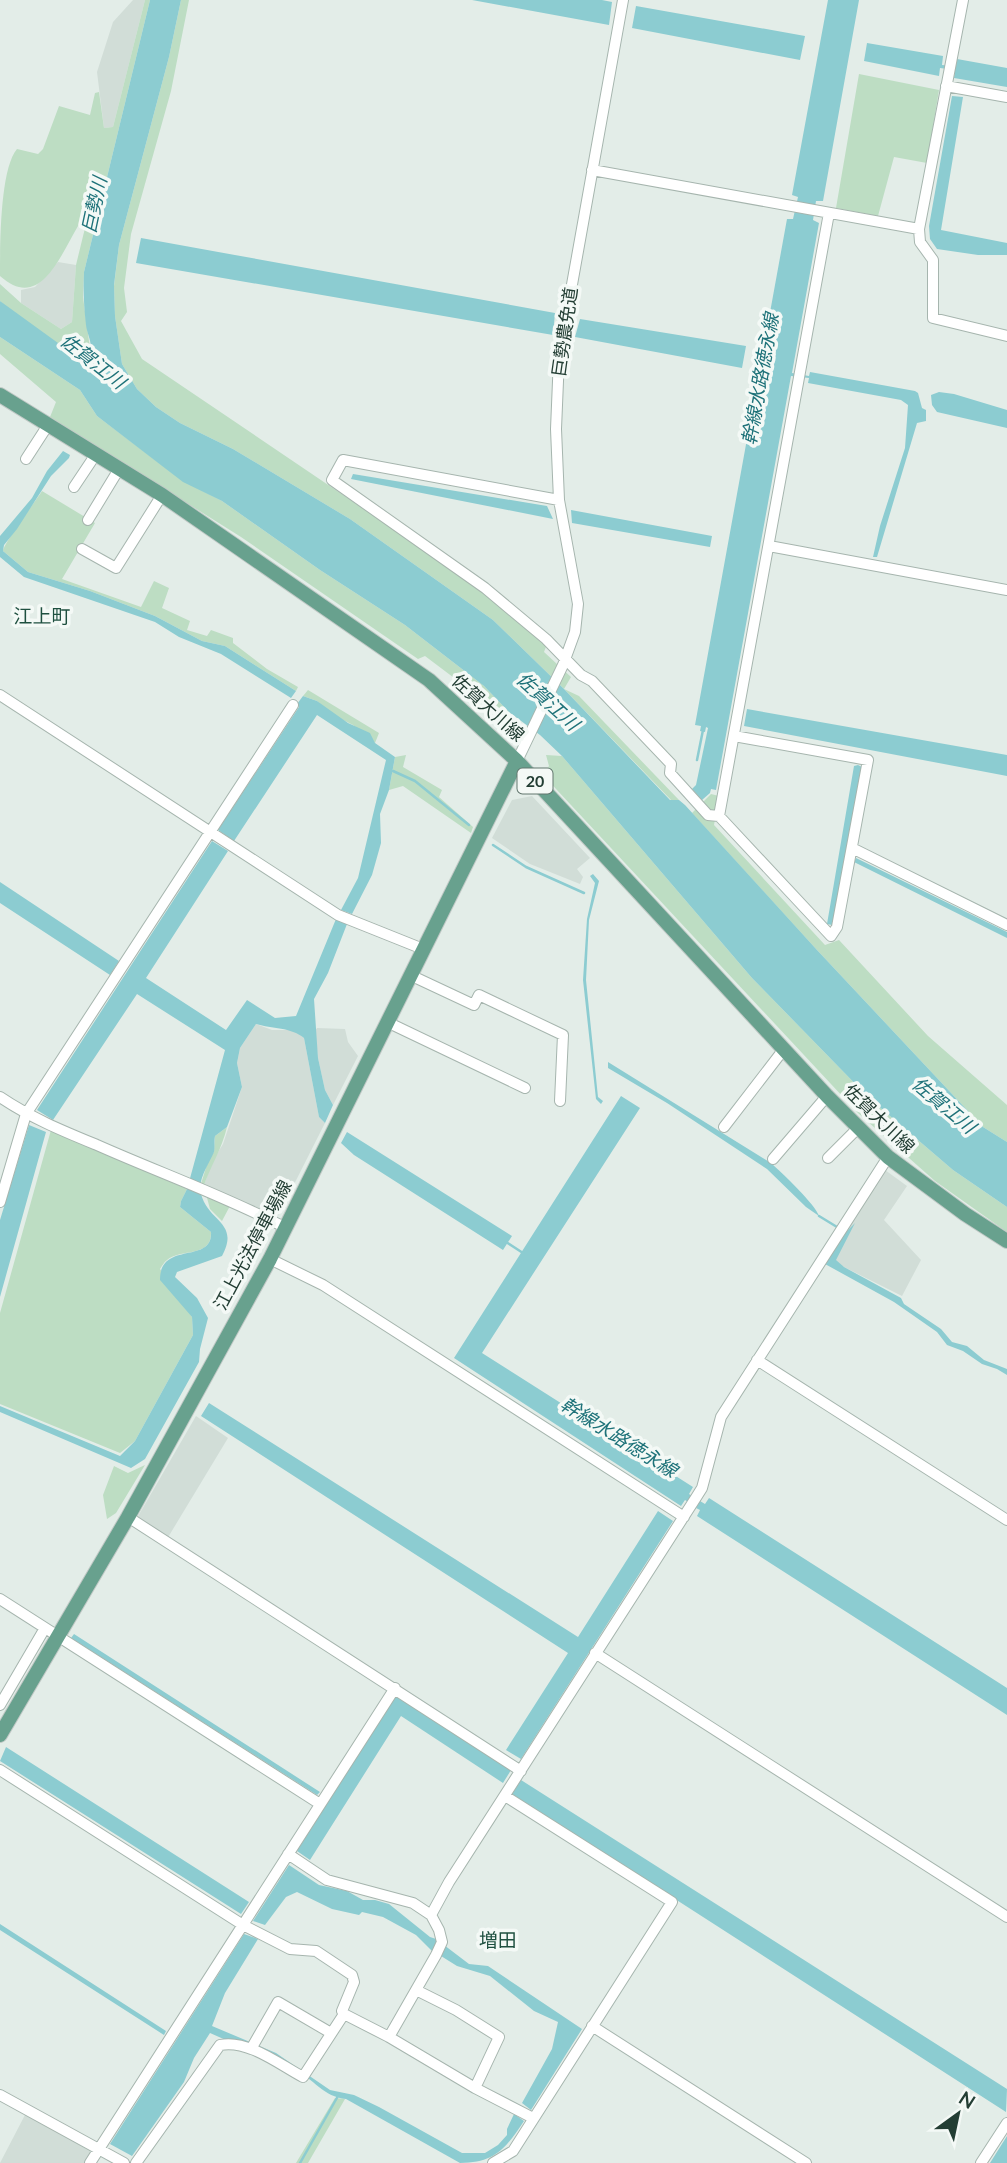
<svg xmlns="http://www.w3.org/2000/svg" width="1007" height="2163" viewBox="0 0 1007 2163" font-family="Lato,'Noto Sans JP',sans-serif">
  <rect width="100%" height="100%" fill="#e3ede8"/>
  <path fill="#d1ddd7" d="M 133,0 L 145,0 L 113,127 L 104,128 L 97,72 L 113,22 Z
    M 58,262 L 76,265 L 72,322 L 61,329 L 21,303 L 21,290 L 35,287 Z
    M 532,796 L 590,858 L 577,869 L 583,877 L 580,884 L 530,864 L 492,838 L 512,800 Z
    M 256,1024 L 272,1030 L 295,1030 L 304,1038 L 319,1117 L 325,1123 L 276,1220 L 203,1188 L 212,1162 L 223,1144 L 242,1087 L 237,1063 L 240,1048 Z
    M 317,1028 L 345,1029 L 348,1042 L 358,1056 L 333,1105 L 325,1090 L 318,1058 L 315,1031 Z
    M 885,1170 L 907,1186 L 884,1220 L 921,1260 L 902,1296 L 832,1261 L 850,1232 L 847,1228 Z
    M 196,1416 L 228,1438 L 167,1539 L 137,1518 Z
    M 26,2113 L 93,2153 L 87,2163 L 0,2163 Z"/>
  <path fill="#bdddc3" d="M 145,0 L 150,0 L 84,272 L 83,297 L 92,363 L 45,342 L 0,301 L 0,284 L 21,303 L 61,329 L 72,322 L 76,265 L 85,228 L 78,226 C 60,256 40,312 0,276 C 0,245 0,169 17,149 L 38,154 L 43,149 L 59,106 L 90,115 L 95,93 L 99,92 L 104,128 L 113,127 Z
    M 181,0 L 189,0 L 171,91 L 131,234 L 124,288 L 127,312 L 121,321 L 142,359 L 482,589 L 547,644 L 544,652 L 571,677 L 564,689 L 579,696 L 679,800 L 671,800 L 564,689 L 493,620 L 350,519 L 233,449 L 180,423 L 156,407 L 137,389 L 122,364 L 115,316 L 114,286 L 119,245 L 169,57 Z
    M 859,74 L 939,90 L 927,163 L 894,157 L 878,216 L 836,208 Z
    M 0,337 L 80,390 L 97,416 L 183,481 L 222,501 L 320,570 L 405,625 L 484,686 L 509,712 L 503,722 L 478,696 L 425,656 L 418,659 L 241,537 L 50,417 L 56,402 L 0,354 Z
    M 42,491 L 95,523 L 62,579 L 141,607 L 154,581 L 169,588 L 162,608 L 190,621 L 187,630 L 207,636 L 211,630 L 233,638 L 233,643 L 267,669 L 298,687 L 296,691 L 225,646 L 202,641 L 155,616 L 90,591 L 28,572 L 3,551 C 4,543 35,502 42,491 Z
    M 308,690 L 379,733 L 375,743 L 353,725 L 333,715 L 317,701 L 303,696 Z
    M 406,755 L 403,767 L 442,790 L 439,797 L 473,827 L 471,833 L 403,786 L 389,790 L 395,757 Z
    M 546,755 L 562,756 L 752,978 L 869,1098 L 953,1170 L 1007,1207 L 1007,1232 L 935,1181 L 858,1113 L 543,775 L 549,766 Z
    M 711,794 L 719,796 L 714,825 L 825,945 L 839,940 L 928,1036 L 1007,1105 L 1007,1142 L 983,1127 L 817,950 L 692,813 Z
    M 227,1127 C 222,1149 210,1167 203,1188 L 200,1187 L 209,1158 L 214,1152 L 215,1136 Z
    M 51,1130 L 187,1189 L 181,1201 L 180,1207 L 211,1232 C 212,1258 181,1248 167,1260 C 164,1262 162,1266 160,1269 L 192,1317 L 193,1335 L 135,1441 L 120,1453 L 0,1404 L 0,1313 Z
    M 206,1194 L 231,1204 L 222,1221 L 210,1209 Z
    M 145,1465 L 116,1513 L 107,1519 L 103,1495 L 114,1466 L 128,1473 Z
    M 335,2098 L 345,2099 L 308,2163 L 296,2163 Z"/>
  <path fill="#8cccd1" d="M 150,0 L 181,0 L 169,57 L 119,245 L 114,285 L 115,316 L 122,364 L 137,389 L 156,407 L 180,423 L 233,449 L 350,519 L 493,620 L 564,689 L 670,800 L 679,800 L 685,805 L 817,950 L 983,1127 L 1007,1142 L 1007,1207 L 953,1170 L 869,1098 L 752,978 L 562,756 L 540,735 L 509,712 L 484,686 L 405,625 L 320,570 L 222,501 L 183,482 L 97,416 L 80,390 L 0,337 L 0,301 L 58,343 L 84,355 L 90,353 C 93,343 87,334 86,325 C 84,307 83,290 84,272 Z
    M 472,0 L 602,0 L 612,2 L 609,25 Z
    M 828,0 L 859,0 L 823,201 L 816,201 L 813,220 L 819,223 L 792,373 L 809,376 L 810,372 L 915,391 L 918,393 L 922,408 L 926,410 L 926,421 L 917,423 L 877,557 L 873,557 L 880,526 L 905,448 L 908,405 L 901,400 L 808,383 L 809,378 L 791,376 L 716,790 L 711,789 L 710,793 L 702,800 L 692,789 L 696,785 L 708,728 L 706,727 L 705,732 L 700,731 L 701,726 L 695,725 L 787,219 L 793,219 L 798,197 L 792,195 Z
    M 636,6 L 805,36 L 800,60 L 632,28 Z
    M 867,43 L 943,56 L 942,65 L 956,66 L 957,59 L 1007,68 L 1007,87 L 954,78 L 955,70 L 940,68 L 939,76 L 864,61 Z
    M 952,96 L 963,97 L 941,230 L 1007,243 L 1007,255 L 978,255 L 937,249 L 930,239 L 929,226 Z
    M 141,238 L 555,313 L 553,335 L 136,263 Z
    M 580,319 L 746,346 L 742,368 L 575,337 Z
    M 939,392 L 954,394 L 1007,410 L 1007,428 L 937,412 L 932,405 L 931,395 Z
    M 63,451 L 70,455 L 69,458 L 51,476 L 17,529 L 4,545 L 3,551 L 28,572 L 90,591 L 155,616 L 202,641 L 225,646 L 296,691 L 291,698 L 221,654 L 179,637 L 155,622 L 24,577 L 0,557 L 0,536 L 32,498 L 47,471 Z
    M 353,474 L 547,506 L 553,519 L 351,479 Z
    M 571,510 L 712,536 L 710,547 L 572,523 Z
    M 303,696 L 317,701 L 348,723 L 370,733 L 375,743 L 395,757 L 389,790 L 380,814 L 381,843 L 372,875 L 352,914 L 341,910 L 358,878 L 386,760 L 317,715 L 234,841 L 218,830 L 299,707 L 297,704 Z
    M 747,709 L 1007,755 L 1007,776 L 744,726 Z
    M 858,765 L 862,767 L 832,925 L 827,924 L 854,766 Z
    M 212,841 L 228,851 L 146,978 L 226,1030 L 247,1000 L 275,1018 L 296,1016 L 336,919 L 347,924 L 328,973 L 314,999 L 318,1058 L 325,1090 L 333,1105 L 325,1123 L 319,1117 L 304,1038 C 291,1027 272,1029 256,1024 L 240,1048 L 237,1063 L 242,1087 L 227,1127 L 215,1136 C 214,1141 215,1148 214,1152 C 209,1164 197,1180 201,1194 C 209,1223 240,1222 222,1256 L 177,1272 L 175,1277 L 197,1298 L 208,1318 L 200,1349 L 199,1362 L 145,1459 L 131,1468 L 0,1412 L 0,1406 L 120,1456 L 135,1441 L 193,1335 L 192,1317 L 160,1280 C 160,1240 213,1265 211,1232 L 180,1207 L 181,1201 L 187,1189 L 191,1189 L 189,1182 L 225,1050 L 137,994 L 53,1120 L 37,1110 Z
    M 856,858 L 1007,932 L 1007,938 L 854,862 Z
    M 593,874 L 599,881 L 589,920 L 586,980 L 598,1097 L 603,1101 L 601,1104 L 596,1099 L 583,980 L 587,919 L 595,883 L 590,876 Z
    M 0,882 L 119,961 L 110,975 L 0,903 Z
    M 608,1062 L 771,1163 C 781,1172 816,1205 819,1216 L 806,1207 L 767,1169 L 667,1103 L 608,1068 Z
    M 621,1096 L 640,1108 L 482,1353 L 693,1487 L 689,1494 L 692,1496 L 688,1502 L 685,1500 L 681,1506 L 454,1358 Z
    M 29,1125 L 46,1132 L 0,1297 L 0,1220 Z
    M 347,1132 L 512,1236 L 503,1250 L 354,1155 L 341,1143 Z
    M 855,1223 L 836,1260 L 844,1267 L 901,1298 L 904,1304 L 941,1329 L 952,1342 L 967,1346 L 984,1360 L 1007,1369 L 1007,1375 L 997,1369 L 982,1364 L 963,1351 L 947,1345 L 937,1332 L 894,1302 L 825,1264 L 846,1232 Z
    M 209,1403 L 578,1637 L 658,1511 L 673,1521 L 521,1759 L 506,1750 L 568,1653 L 201,1416 Z
    M 709,1498 L 1007,1688 L 1007,1715 L 697,1516 L 700,1510 L 696,1508 L 700,1501 L 705,1504 Z
    M 74,1634 L 320,1792 L 317,1795 L 71,1638 Z
    M 396,1693 L 511,1770 L 503,1783 L 401,1716 L 310,1860 L 297,1851 Z
    M 6,1747 L 249,1902 L 241,1914 L 0,1761 Z
    M 521,1780 L 1007,2089 L 1006,2112 L 512,1794 Z
    M 289,1865 L 319,1885 L 347,1891 L 363,1900 L 375,1900 L 389,1904 L 430,1937 L 436,1939 L 436,1946 L 432,1951 L 416,1935 L 383,1917 L 362,1912 L 359,1915 L 332,1909 L 297,1892 L 286,1897 L 265,1925 L 253,1921 Z
    M 0,1924 L 166,2031 L 164,2035 L 0,1930 Z
    M 244,1934 L 258,1939 L 225,1993 L 212,2026 L 276,2053 L 330,2090 L 354,2095 L 379,2107 L 462,2153 L 485,2153 L 498,2145 L 507,2135 L 507,2129 L 514,2114 L 524,2121 C 506,2148 495,2163 460,2163 L 346,2099 C 324,2097 313,2079 295,2069 C 269,2055 238,2046 210,2033 L 194,2058 L 184,2082 L 132,2156 L 110,2144 Z
    M 444,1945 L 469,1964 L 488,1966 L 582,2029 L 531,2110 L 522,2103 L 552,2049 L 558,2022 L 534,2011 L 490,1976 L 457,1966 L 441,1956 Z
    M 1007,2136 L 1007,2163 L 990,2163 Z"/>
  <g fill="none" stroke-linecap="round" stroke-linejoin="round">
    <path stroke="#8cccd1" stroke-width="2.5" d="M 697,760 L 703,730
      M 393,771 L 415,781 L 469,825
      M 493,845 L 526,867 L 584,893
      M 819,1216 L 837,1227
      M 506,1242 L 523,1253
      M 300,2163 L 338,2096"/>
    <defs>
      <path id="minor" d="M 963,0 L 919,229 L 920,242 L 933,260 L 933,318 L 1007,336
        M 946,86 L 1007,97
        M 592,170 L 919,229
        M 26,459 L 48,425
        M 74,487 L 96,454
        M 559,500 L 343,460 L 332,480 L 485,588 L 546,639 L 581,675 L 592,681 L 671,764 L 670,773 L 708,815 L 719,816 L 831,936 L 837,927 L 868,760 L 734,736
        M 88,520 L 119,469
        M 769,546 L 1007,590
        M 82,549 L 116,568 L 162,495
        M 0,695 L 338,915 L 423,949
        M 517,761 L 563,665 L 575,632 L 578,604 L 559,500 L 556,429 L 559,357 L 623,0
        M 719,816 L 829,213
        M 852,848 L 1007,925
        M 410,975 L 474,1005 L 479,995 L 563,1035 L 560,1101
        M 387,1022 L 525,1088
        M 0,1097 C 31,1118 63,1131 97,1145 C 160,1173 225,1196 286,1228
        M 724,1127 L 784,1049
        M 828,1158 L 858,1128
        M 773,1159 L 827,1096
        M 0,1202 L 26,1114 L 293,705
        M 270,1259 L 323,1285 L 684,1517
        M 757,1360 L 1007,1520
        M 128,1517 L 521,1771
        M 0,1599 L 320,1804
        M 595,1653 L 1007,1917
        M 0,1705 L 45,1628
        M 0,1770 L 243,1925 L 290,1949 L 316,1951 L 352,1975 L 354,1982 L 342,2011 L 344,2014 L 303,2077 C 280,2065 248,2039 220,2045 L 136,2163
        M 288,1854 L 327,1880 L 413,1903 L 431,1915 L 439,1930 L 442,1942 L 436,1955 L 389,2037 L 344,2014
        M 431,1915 L 449,1882 L 697,1496 L 702,1488 L 721,1417 L 888,1157
        M 416,1990 L 456,2010 L 499,2037 L 475,2088
        M 592,2026 L 806,2163
        M 389,2037 L 475,2088 L 533,2118
        M 251,2049 L 278,2002 L 331,2033
        M 0,2095 L 124,2163
        M 90,2163 L 395,1688
        M 493,2163 L 513,2151 L 672,1902 L 505,1796
        M 981,2163 L 1007,2123"/>
      <path id="major" d="M 0,395 L 162,495 L 429,680 L 517,761 L 827,1096 L 888,1157 L 965,1214 L 1007,1241
        M 0,1735 L 128,1517 L 270,1259 L 517,761"/>
    </defs>
    <use href="#minor" stroke="#a6b5ae" stroke-width="12"/>
    <use href="#major" stroke="#c1c9c6" stroke-width="16"/>
    <use href="#minor" stroke="#fff" stroke-width="10"/>
    <use href="#major" stroke="#68a18e" stroke-width="14"/>
  </g>
  <g text-anchor="middle" stroke-width="7" stroke-linejoin="round" paint-order="stroke">
    <rect fill="#f4f9f6" stroke="#62766e" stroke-width="2" x="517.5" y="768.5" width="35" height="25" rx="5"/>
    <g font-size="16" font-weight="bold" fill="#233e34">
      <text x="535" y="787">20</text>
    </g>
    <g font-size="18" fill="#233e34" stroke="#f4f9f6">
      <text transform="translate(565 332) rotate(-82)" y="6">巨勢農免道</text>
      <text transform="translate(488 708) rotate(42)" y="6">佐賀大川線</text>
      <text transform="translate(879 1119) rotate(44)" y="6">佐賀大川線</text>
      <text transform="translate(253 1245) rotate(-62)" y="6">江上光法停車場線</text>
    </g>
    <g font-size="19" font-style="italic" fill="#1e7279" stroke="#f4f9f6">
      <text transform="translate(94 205) rotate(-78)" y="7">巨勢川</text>
      <text transform="translate(93 361) rotate(38)" y="7">佐賀江川</text>
      <text transform="translate(760 379) rotate(-80)" y="7">幹線水路徳永線</text>
      <text transform="translate(548 701) rotate(42)" y="7">佐賀江川</text>
      <text transform="translate(944 1105) rotate(40)" y="7">佐賀江川</text>
      <text transform="translate(619 1437) rotate(32)" y="7">幹線水路徳永線</text>
    </g>
    <g font-size="19" fill="#1f5040" stroke="#f4f9f6">
      <text x="42" y="623">江上町</text>
      <text x="498" y="1947">増田</text>
    </g>
  </g>
  <g transform="translate(958 2114) rotate(33)" stroke="#f4f9f6" stroke-width="5" paint-order="stroke">
  <path d="M0-5L12 26L0 18L-12 26Z" fill="#233e34"/>
  <text y="-10" font-size="19" font-weight="bold" text-anchor="middle" fill="#233e34">N</text>
  </g>
</svg>
